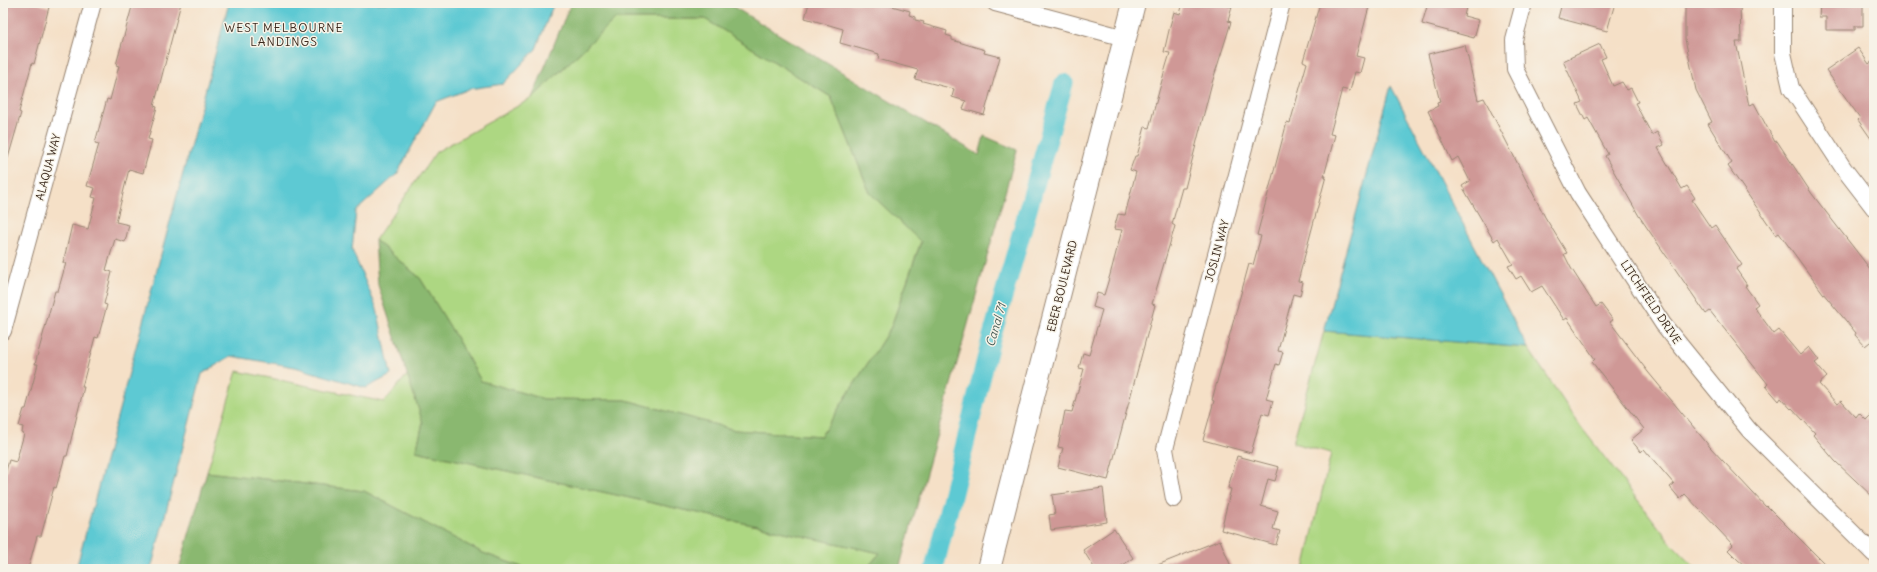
<svg xmlns="http://www.w3.org/2000/svg" width="1877" height="572" viewBox="0 0 1877 572" font-family="Delius,sans-serif">
  <rect width="100%" height="100%" fill="#f7f3e8"/>
  <filter id="ink" filterUnits="userSpaceOnUse"><feTurbulence type="fractalNoise" baseFrequency=".025" numOctaves="2"/><feDisplacementMap in="SourceGraphic" scale="8" xChannelSelector="R" yChannelSelector="G"/><feConvolveMatrix kernelMatrix="1 2 1 2 8 2 1 2 1" color-interpolation-filters="sRGB"/></filter>
  <filter id="wash" filterUnits="userSpaceOnUse"><feTurbulence type="fractalNoise" baseFrequency=".012" numOctaves="4" result="noise"/><feDisplacementMap in="SourceGraphic" scale="16" xChannelSelector="R" yChannelSelector="G"/><feGaussianBlur stdDeviation="0.9" result="paint"/><feColorMatrix in="noise" values="0 0 0 0 0 0 0 0 0 0 0 0 0 0 0 0 0 1.4 0 .05"/><feComposite in="paint" operator="in"/></filter>
  <g filter="url(#wash)">
    <rect width="100%" height="100%" fill="#f5e0c7"/>
    <path fill="#add782" stroke="#748050" d="M 615,19 L 705,19 L 831,97 L 870,193 L 921,241 L 891,327 L 821,436 L 735,430 L 626,400 L 544,399 L 481,381 L 449,325 L 420,278 L 375,240 L 436,152 L 532,98 Z
      M 1324,331 L 1528,348 L 1581,427 L 1671,543 L 1697,569 L 1304,569 L 1331,453 L 1293,443 Z
      M 237,371 L 384,402 L 408,374 L 423,423 L 416,451 L 880,553 L 866,569 L 527,569 L 483,553 L 364,491 L 207,472 Z"/>
    <path fill="#8ab870" stroke="#627147" d="M 571,3 L 727,3 L 979,155 L 984,136 L 1017,150 L 899,569 L 866,569 L 880,553 L 416,451 L 423,423 L 378,285 L 375,240 L 420,278 L 449,325 L 481,381 L 544,399 L 626,400 L 735,430 L 821,436 L 891,327 L 921,242 L 870,193 L 831,97 L 705,19 L 615,19 L 532,98 Z
      M 207,472 L 364,491 L 483,553 L 527,569 L 179,569 Z"/>
    <path fill="#5dc9d3" stroke="#4c7a78" d="M 229,3 L 554,3 L 536,49 L 503,84 L 469,89 L 436,102 L 397,174 L 356,211 L 352,250 L 377,309 L 391,375 L 366,388 L 295,367 L 231,356 L 202,374 L 151,569 L 76,569 Z
      M 1391,86 L 1528,348 L 1324,331 Z"/>
    <g fill="none" stroke-linecap="round" stroke-linejoin="round">
      <path stroke="#5dc9d3" stroke-width="19" d="M 934,569 L 990,343 L 1064,83"/>
    </g>
    <g id="blocks">
      <path fill="#cf9896" d="M 3,3 L 36,3 L 49,7 L 34,64 L 32,63 L 19,112 L 21,113 L 8,158 L 3,157 Z
        M 133,3 L 181,3 L 154,106 L 157,107 L 148,139 L 152,140 L 143,173 L 129,169 L 116,222 L 129,225 L 125,242 L 115,239 L 106,270 L 112,272 L 104,304 L 107,305 L 98,338 L 95,337 L 82,387 L 84,387 L 67,456 L 65,456 L 56,488 L 54,487 L 41,536 L 37,536 L 28,569 L 3,569 L 3,482 L 9,460 L 16,462 L 24,434 L 22,433 L 23,427 L 19,426 L 24,409 L 26,409 L 38,364 L 35,364 L 55,291 L 58,291 L 66,263 L 63,263 L 72,225 L 88,229 L 96,198 L 92,197 L 95,188 L 87,186 L 99,144 L 95,143 L 107,99 L 110,100 L 119,66 L 116,65 Z
        M 809,3 L 881,3 L 910,11 L 909,15 L 915,17 L 915,20 L 924,22 L 923,24 L 947,31 L 946,35 L 952,37 L 952,40 L 985,50 L 984,53 L 1000,57 L 984,115 L 963,109 L 966,101 L 952,97 L 954,89 L 915,79 L 918,70 L 878,59 L 879,54 L 840,43 L 843,29 L 805,18 Z
        M 1183,3 L 1218,3 L 1232,7 L 1228,21 L 1231,22 L 1211,86 L 1185,188 L 1182,188 L 1172,224 L 1175,226 L 1152,304 L 1155,305 L 1108,480 L 1058,467 L 1063,448 L 1058,447 L 1065,411 L 1072,412 L 1084,369 L 1079,368 L 1083,353 L 1089,355 L 1102,310 L 1093,307 L 1097,293 L 1104,295 L 1110,275 L 1122,230 L 1114,229 L 1118,214 L 1125,215 L 1136,172 L 1130,170 L 1135,156 L 1137,156 L 1145,127 L 1149,128 L 1164,73 L 1170,53 L 1164,52 L 1170,26 L 1174,12 L 1180,14 Z
        M 1320,3 L 1370,3 L 1356,56 L 1364,58 L 1360,73 L 1355,72 L 1350,91 L 1342,89 L 1330,134 L 1335,135 L 1324,176 L 1326,176 L 1298,281 L 1303,282 L 1300,296 L 1293,294 L 1278,351 L 1283,352 L 1279,365 L 1276,364 L 1266,399 L 1273,401 L 1269,415 L 1262,413 L 1251,453 L 1203,440 L 1214,401 L 1212,400 L 1249,264 L 1253,265 L 1261,236 L 1257,235 L 1287,122 L 1290,123 L 1307,63 L 1303,61 Z
        M 1428,3 L 1467,3 L 1464,16 L 1479,20 L 1474,38 L 1422,24 Z
        M 1562,3 L 1615,3 L 1607,31 L 1558,18 Z
        M 1685,3 L 1740,3 L 1741,42 L 1736,42 L 1749,106 L 1754,103 L 1775,142 L 1777,141 L 1812,194 L 1874,274 L 1874,339 L 1865,346 L 1855,335 L 1856,333 L 1823,293 L 1779,233 L 1776,235 L 1728,166 L 1732,163 L 1708,124 L 1712,122 L 1696,90 L 1685,39 Z
        M 1820,3 L 1863,3 L 1863,26 L 1855,26 L 1855,30 L 1826,30 L 1826,17 L 1819,17 Z
        M 1600,44 L 1606,57 L 1601,59 L 1613,86 L 1622,82 L 1627,90 L 1631,88 L 1638,102 L 1635,103 L 1652,135 L 1657,132 L 1664,145 L 1658,148 L 1682,189 L 1687,186 L 1695,198 L 1692,200 L 1711,228 L 1715,225 L 1742,265 L 1736,269 L 1747,285 L 1745,286 L 1758,304 L 1754,307 L 1774,334 L 1779,330 L 1800,355 L 1809,347 L 1819,360 L 1815,363 L 1827,377 L 1819,384 L 1837,404 L 1841,401 L 1856,417 L 1859,413 L 1866,420 L 1874,412 L 1874,498 L 1835,461 L 1813,435 L 1815,433 L 1792,408 L 1791,409 L 1781,398 L 1779,401 L 1766,386 L 1768,384 L 1710,311 L 1706,314 L 1639,216 L 1605,156 L 1608,154 L 1588,118 L 1585,120 L 1577,104 L 1582,102 L 1563,61 Z
        M 1465,45 L 1478,100 L 1484,98 L 1545,217 L 1567,253 L 1564,254 L 1571,268 L 1596,307 L 1601,304 L 1613,320 L 1610,322 L 1648,372 L 1710,447 L 1766,507 L 1767,506 L 1830,569 L 1749,569 L 1738,560 L 1728,550 L 1733,545 L 1685,494 L 1680,499 L 1670,487 L 1674,484 L 1644,449 L 1641,452 L 1631,440 L 1644,429 L 1592,362 L 1595,359 L 1567,318 L 1564,320 L 1542,286 L 1531,292 L 1521,276 L 1516,279 L 1508,266 L 1513,264 L 1498,238 L 1494,241 L 1462,186 L 1470,181 L 1458,157 L 1452,161 L 1428,111 L 1438,106 L 1437,103 L 1440,102 L 1428,54 Z
        M 1858,48 L 1869,64 L 1874,60 L 1874,143 L 1858,120 L 1860,118 L 1826,70 Z
        M 1237,456 L 1279,467 L 1275,481 L 1268,479 L 1261,506 L 1278,511 L 1273,529 L 1280,531 L 1276,545 L 1221,530 L 1231,489 L 1228,488 Z
        M 1103,488 L 1107,522 L 1051,530 L 1049,515 L 1055,514 L 1052,495 Z
        M 1114,529 L 1133,558 L 1117,569 L 1095,569 L 1083,550 Z
        M 1220,540 L 1232,569 L 1151,569 L 1150,568 Z"/>
    </g>
  </g>
  <g filter="url(#ink)">
    <use href="#blocks" fill-opacity="0" stroke="#988572" stroke-width="1"/>
    <g fill="none" stroke-linecap="round" stroke-linejoin="round">
      <defs>
        <path id="street" d="M 995,3 L 1125,38
          M 1524,3 L 1514,40 L 1515,69 L 1578,193 L 1663,324 L 1749,430 L 1874,554
          M 1783,3 L 1783,53 L 1791,88 L 1844,169 L 1874,208
          M 3,331 L 93,3
          M 1174,499 L 1165,449 L 1282,3"/>
        <path id="secondary" d="M 989,569 L 1134,3"/>
      </defs>
      <use href="#street" stroke="#988572" stroke-width="18"/>
      <use href="#secondary" stroke="#988572" stroke-width="24"/>
      <use href="#street" stroke="#fff" stroke-width="16"/>
      <use href="#secondary" stroke="#fff" stroke-width="22"/>
    </g>
  </g>
  <g text-anchor="middle" stroke-width="3" stroke-linejoin="round" paint-order="stroke">
    <g font-size="11" fill="#3b2a1e" stroke="#f7f3e8">
      <text transform="translate(48 167) rotate(-75)" y="4">ALAQUA WAY</text>
      <text transform="translate(1217 251) rotate(-75)" y="4">JOSLIN WAY</text>
      <text transform="translate(1062 286) rotate(-76)" y="4">EBER BOULEVARD</text>
      <text transform="translate(1651 302) rotate(56)" y="4">LITCHFIELD DRIVE</text>
    </g>
    <g font-size="12" letter-spacing="1" fill="#3b2a1e" stroke="#f7f3e8">
      <text x="284" y="32">WEST MELBOURNE<tspan x="284" dy="14">LANDINGS</tspan></text>
    </g>
    <g font-size="12" font-style="italic" fill="#455a54" stroke="#f7f3e8">
      <text transform="translate(996 325) rotate(-74)" y="4">Canal 71</text>
    </g>
  </g>
  <rect width="1877" height="572" fill="none" stroke="#f7f3e8" stroke-width="16"/>
</svg>
